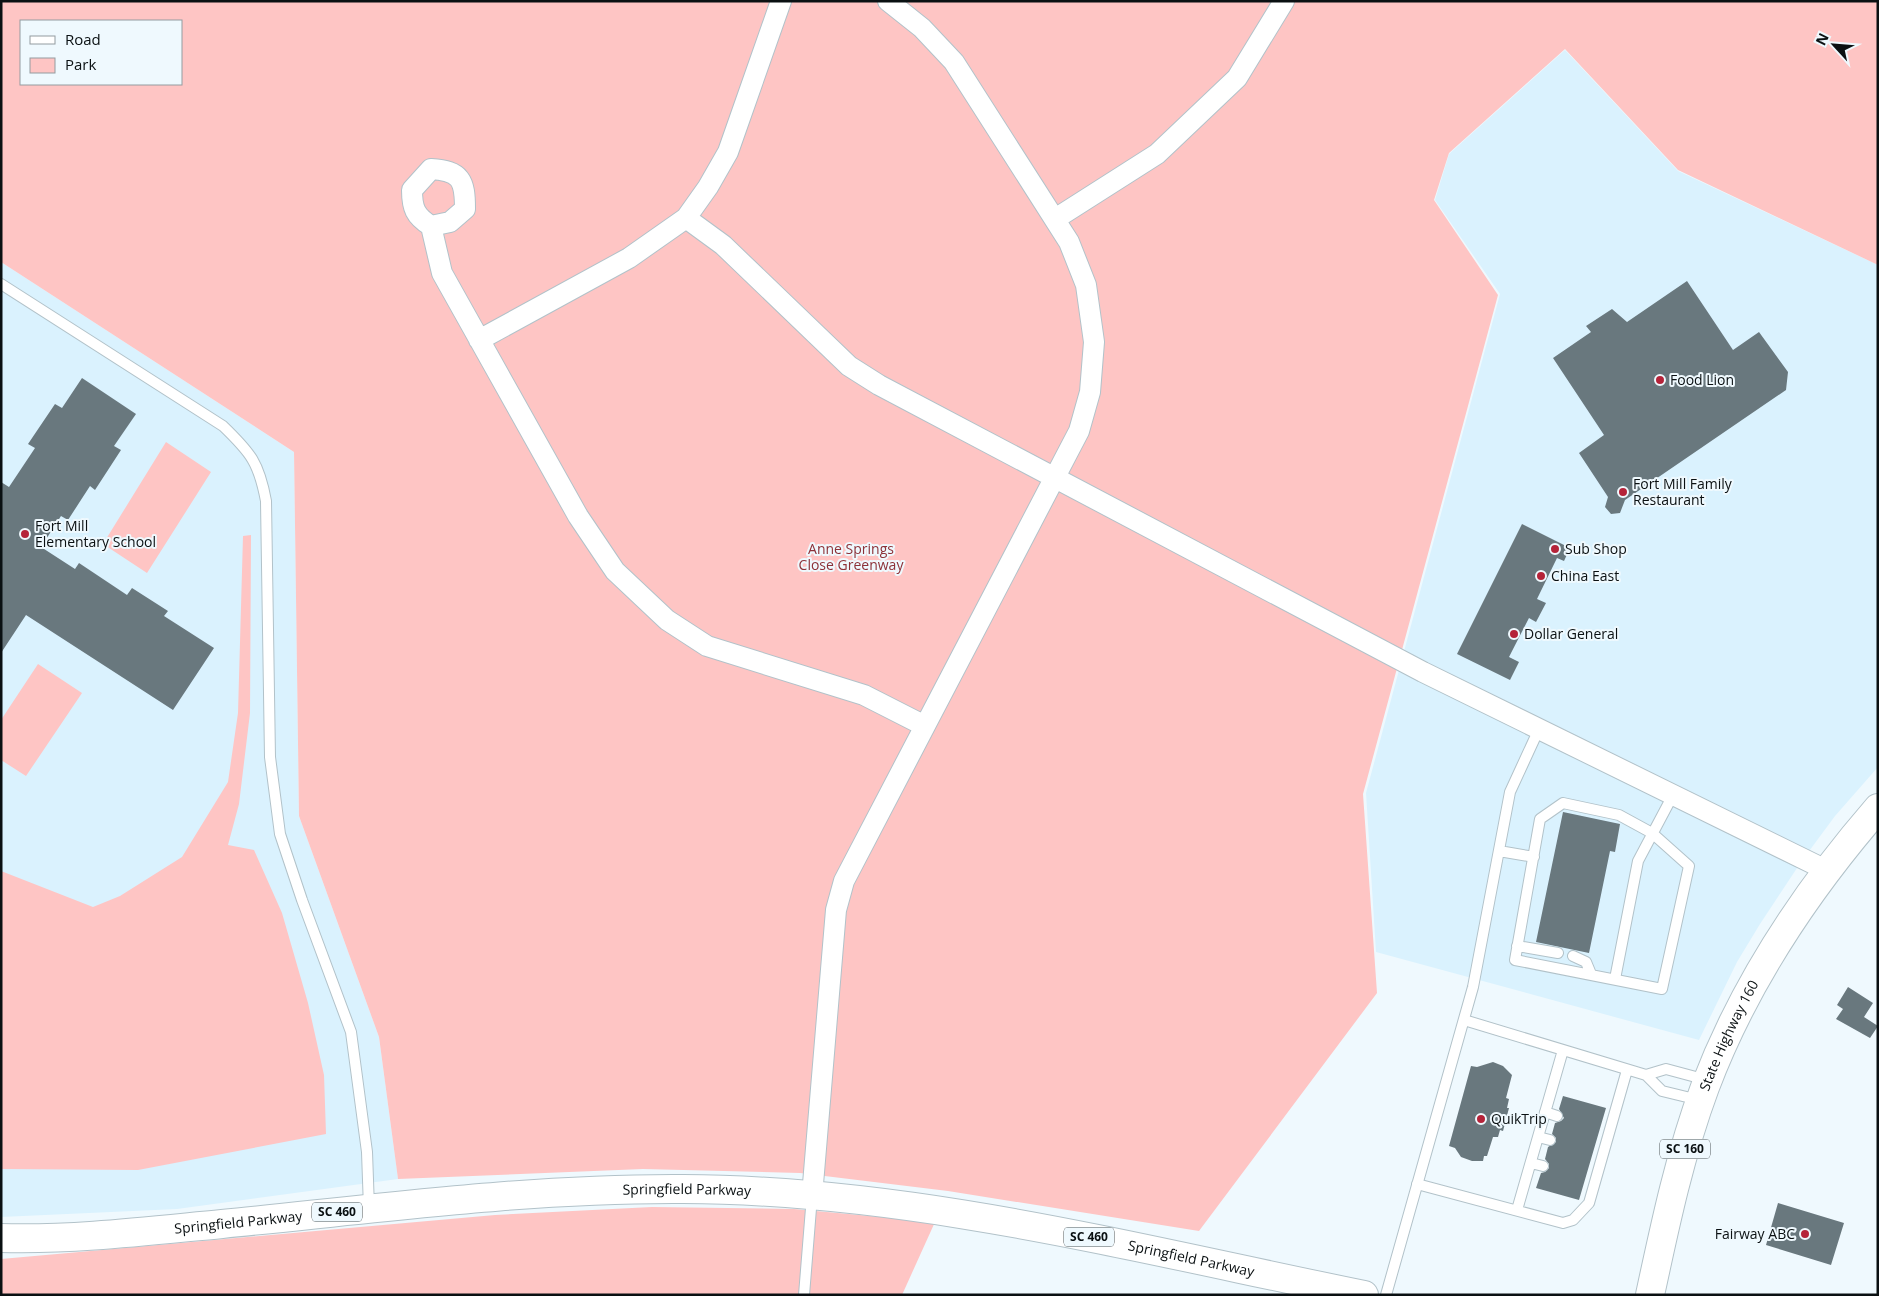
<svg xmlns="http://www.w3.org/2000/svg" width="1879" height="1296" viewBox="0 0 1879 1296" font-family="'Open Sans',sans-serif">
  <rect width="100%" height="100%" fill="#eff9fe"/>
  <path fill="#daf2fe" d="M 1565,50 L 1678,171 L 1878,265 L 1878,767 L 1835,816 L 1801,862 L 1760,924 L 1737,962 L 1699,1040 L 1376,952 L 1366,793 L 1500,294 L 1435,200 L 1449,154 Z
    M 1,262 L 294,452 L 299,816 L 379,1037 L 398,1179 L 177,1209 L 1,1217 Z"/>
  <path fill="#fec5c4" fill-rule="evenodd" d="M 1,1 L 1878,1 L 1878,265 L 1678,170 L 1565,49 L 1449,153 L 1434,200 L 1498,295 L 1363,794 L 1377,993 L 1199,1231 L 948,1191 L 800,1173 L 643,1169 L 398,1179 L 379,1037 L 299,816 L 294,452 L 1,262 ZM 21,21 L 181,21 L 181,84 L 21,84 Z
    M 166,442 L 211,472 L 147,573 L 103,544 Z
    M 251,535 L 250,713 L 239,804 L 228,845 L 254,850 L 282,913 L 308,1003 L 324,1075 L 326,1134 L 138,1170 L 1,1169 L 1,871 L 93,907 L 120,896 L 182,857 L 228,782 L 238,713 L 243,536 Z
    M 38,664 L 82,693 L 26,776 L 1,760 L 1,720 Z
    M 652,1207 L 794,1209 L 935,1222 L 902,1295 L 1,1295 L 1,1259 L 495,1215 Z"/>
  <path fill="#69787e" d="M 1687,281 L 1733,350 L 1759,332 L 1788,372 L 1786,390 L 1625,500 L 1620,513 L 1611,514 L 1605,507 L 1608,497 L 1579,453 L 1604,435 L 1553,358 L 1591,332 L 1586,326 L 1612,309 L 1627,322 Z
    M 82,378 L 136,414 L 114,446 L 121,450 L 95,490 L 90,486 L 68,520 L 61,516 L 41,547 L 75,569 L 79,563 L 127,595 L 132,588 L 168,611 L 164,616 L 214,648 L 173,710 L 26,615 L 1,653 L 1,482 L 9,487 L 35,448 L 28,444 L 55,404 L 62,408 Z
    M 1522,524 L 1570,548 L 1564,561 L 1557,558 L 1537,599 L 1546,603 L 1536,622 L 1529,618 L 1509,657 L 1519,662 L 1510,680 L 1457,654 Z
    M 1563,812 L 1620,824 L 1615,852 L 1610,851 L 1589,953 L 1536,942 Z
    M 1848,987 L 1873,1003 L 1864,1017 L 1878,1026 L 1870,1038 L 1836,1019 L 1843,1009 L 1837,1005 Z
    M 1493,1062 L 1503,1066 L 1512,1075 L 1506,1098 L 1509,1099 L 1507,1108 L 1509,1108 L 1503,1131 L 1500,1130 L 1498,1137 L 1493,1137 L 1487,1156 L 1484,1156 L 1483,1161 L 1472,1161 L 1461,1157 L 1455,1148 L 1449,1146 L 1471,1066 L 1477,1067 Z
    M 1563,1096 L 1606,1108 L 1579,1200 L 1536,1188 L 1541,1173 L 1545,1172 L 1549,1168 L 1549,1164 L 1545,1159 L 1548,1147 L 1556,1142 L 1556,1138 L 1552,1134 L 1555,1123 L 1561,1121 L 1564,1118 L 1559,1109 Z
    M 1778,1203 L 1844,1223 L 1831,1265 L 1766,1245 Z"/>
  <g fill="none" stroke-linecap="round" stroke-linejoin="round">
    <defs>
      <path id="lane" d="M 1,284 L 223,426 C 251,453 259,463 266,501 L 270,757 L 280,834 L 302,900 L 351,1032 L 367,1152 L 369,1208
        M 1563,803 L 1619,815 L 1652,833 L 1689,866 L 1662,989 L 1515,960 L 1540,819 Z
        M 1499,851 L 1534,857
        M 1517,946 L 1558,953
        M 1573,956 L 1586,962 L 1591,974
        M 1615,979 L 1638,861 L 1673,795
        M 1464,1020 L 1646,1075 L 1666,1069 L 1707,1080
        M 1646,1075 L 1662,1091 L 1699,1100
        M 1545,1112 L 1557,1116
        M 1538,1137 L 1550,1140
        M 1531,1163 L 1543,1166
        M 1417,1184 L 1563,1223 L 1573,1220 L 1589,1203 L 1627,1070
        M 1517,1210 L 1563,1050
        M 804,1295 L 812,1196
        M 1386,1295 L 1473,987 L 1510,792 L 1539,729"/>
      <path id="street" d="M 686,218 L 723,245 L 849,366 L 879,385 L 1423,672 L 1826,870
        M 1055,219 L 1157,154 L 1237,78 L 1284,1
        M 431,226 L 450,222 L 465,209 C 465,180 461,171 431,169 L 412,190 C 412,208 415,216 431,226 L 442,273 L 578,516 L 615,571 L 667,620 L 707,646 L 864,695 L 925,726
        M 479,340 L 629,258 L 686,218 L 708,187 L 728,152 L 781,1
        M 812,1196 L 836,910 L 844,881 L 1079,431 L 1090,392 L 1094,342 L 1086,285 L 1069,242 L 954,62 L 922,28 L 888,1"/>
      <g id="primary">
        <path id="s1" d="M 1,1238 C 75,1240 148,1231 222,1224 C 374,1209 529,1188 683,1189 C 914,1190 1138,1249 1364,1295"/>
        <path id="s2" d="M 1650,1295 C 1665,1225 1680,1154 1705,1087 C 1744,984 1806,891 1878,808"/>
      </g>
    </defs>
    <use href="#lane" stroke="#b2c2c9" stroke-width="12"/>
    <use href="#street" stroke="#b2c2c9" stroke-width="22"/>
    <use href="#primary" stroke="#b2c2c9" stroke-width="30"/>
    <use href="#lane" stroke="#fff" stroke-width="10"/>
    <use href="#street" stroke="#fff" stroke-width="20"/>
    <use href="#primary" stroke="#fff" stroke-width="28"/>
  </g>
  <g fill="#b52339" stroke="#eff9fe" stroke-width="2">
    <circle cx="1660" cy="380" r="5"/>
    <circle cx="1623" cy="492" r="5"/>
    <circle cx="25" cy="534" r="5"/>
    <circle cx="1555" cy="549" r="5"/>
    <circle cx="1541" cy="576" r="5"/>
    <circle cx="1514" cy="634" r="5"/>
    <circle cx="1481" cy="1119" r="5"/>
    <circle cx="1805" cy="1234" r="5"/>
  </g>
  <g text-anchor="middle" stroke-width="4" stroke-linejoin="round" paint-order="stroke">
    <g fill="#eff9fe" stroke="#4f5659" stroke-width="1">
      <rect x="1660" y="1139.5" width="50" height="19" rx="4"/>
      <rect x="312" y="1202.5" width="50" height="19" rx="4"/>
      <rect x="1064" y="1227.5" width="50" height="19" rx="4"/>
    </g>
    <g font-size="12" font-weight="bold" fill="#0a1012">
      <text x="1685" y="1153">SC 160</text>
      <text x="337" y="1216">SC 460</text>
      <text x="1089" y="1241">SC 460</text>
    </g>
    <g font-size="14" fill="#0a1012" stroke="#eff9fe" text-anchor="start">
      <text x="1670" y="385">Food Lion</text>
      <text x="1633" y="489">Fort Mill Family<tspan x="1633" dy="16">Restaurant</tspan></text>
      <text x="35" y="531">Fort Mill<tspan x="35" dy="16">Elementary School</tspan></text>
      <text x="1565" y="554">Sub Shop</text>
      <text x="1551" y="581">China East</text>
      <text x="1524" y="639">Dollar General</text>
      <text x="1491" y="1124">QuikTrip</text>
      <text x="1795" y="1239" text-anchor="end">Fairway ABC</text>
    </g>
    <g font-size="14" fill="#8d3138" stroke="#eff9fe">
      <text x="851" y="554">Anne Springs<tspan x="851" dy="16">Close Greenway</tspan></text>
    </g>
    <g font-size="14" fill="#0a1012" stroke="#eff9fe">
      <text dy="5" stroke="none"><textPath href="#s2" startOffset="272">State Highway 160</textPath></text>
      <text dy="5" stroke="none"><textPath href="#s1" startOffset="688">Springfield Parkway</textPath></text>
      <text dy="5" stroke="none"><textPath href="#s1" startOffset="238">Springfield Parkway</textPath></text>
      <text dy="5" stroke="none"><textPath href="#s1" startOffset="1198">Springfield Parkway</textPath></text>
    </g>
  </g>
  <rect width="1879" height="1296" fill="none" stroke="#0a1012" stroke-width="5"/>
  <rect x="20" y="20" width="162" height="65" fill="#eff9fe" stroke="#939ca0"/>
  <rect x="30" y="36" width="25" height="8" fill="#ffffff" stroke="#939ca0"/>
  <text x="65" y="45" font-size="15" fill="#0a1012">Road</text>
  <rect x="30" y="58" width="25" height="15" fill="#fec5c4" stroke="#939ca0"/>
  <text x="65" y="70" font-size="15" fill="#0a1012">Park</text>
  <g transform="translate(1834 45) rotate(296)" stroke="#eff9fe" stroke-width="4" paint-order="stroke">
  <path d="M0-4L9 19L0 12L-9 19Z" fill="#0a1012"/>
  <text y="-8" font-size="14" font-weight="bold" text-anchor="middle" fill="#0a1012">N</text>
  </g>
</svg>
